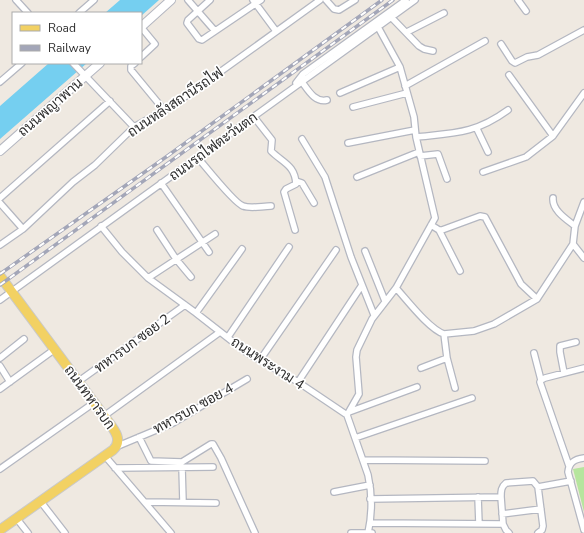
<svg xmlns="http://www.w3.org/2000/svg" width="584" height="533" viewBox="0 0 584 533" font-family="'Nunito Sans',Sarabun,sans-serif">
  <rect width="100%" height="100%" fill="#efe9e1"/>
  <path fill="#b6e59e" d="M 584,467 L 584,512 L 573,469 Z"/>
  <path fill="#75cff0" d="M 120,0 L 159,0 L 141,16 L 141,13 L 105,13 Z
    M 49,63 L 87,63 L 0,139 L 0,106 Z"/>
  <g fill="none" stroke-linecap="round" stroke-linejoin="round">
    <defs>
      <path id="street" d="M 16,0 L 28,13
        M 188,0 L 215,31
        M 210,0 L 188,20 L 187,23 L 199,39 L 202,40 L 261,0
        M 253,0 L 276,31
        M 326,0 L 334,9 L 339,10 L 355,0
        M 518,0 L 526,11
        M 79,13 L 94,0
        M 391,17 L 419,46 L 424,49 L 433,51
        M 407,32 L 444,13
        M 501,44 L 512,61 L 515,63 L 527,57 L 538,55 L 584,30
        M 141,57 L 155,44 L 141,27
        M 73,63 L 134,127
        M 135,63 L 131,66 L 131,70 L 164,110
        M 509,75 L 553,136
        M 0,82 L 22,63
        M 302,82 C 308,90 315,103 327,100
        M 296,83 L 303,74 L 406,0
        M 405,86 L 485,41
        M 340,93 L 400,67
        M 353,107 L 407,93
        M 254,117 L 272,140 L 271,151 C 283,163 295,165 296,184 L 286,189 L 284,192 L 295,230
        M 477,129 L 488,152
        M 416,137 C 454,133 475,134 508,110
        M 302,139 L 325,177 L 351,257 L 374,315
        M 348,143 L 415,130
        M 420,156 L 438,154 L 447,179
        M 198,158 C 205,166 235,204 243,206 C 251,209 262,206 271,206
        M 483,172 L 526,157 L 553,136 L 584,93
        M 357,177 L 419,152
        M 296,181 L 302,183 L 314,203
        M 161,183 L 209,252
        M 0,198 L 110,101
        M 553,198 C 552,210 566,219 575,226
        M 0,203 L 23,229
        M 431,225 L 439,230 L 442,230 L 480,216 L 485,217 L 521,284 L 537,299
        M 101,226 L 122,252 L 148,278 L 196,313 L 246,352 L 298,382 L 347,415 L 368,475 C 372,493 372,515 368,533
        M 157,230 L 176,259 L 191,277
        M 439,230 L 460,271
        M 573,244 L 584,258
        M 0,245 L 23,229 L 73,182 L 95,165 L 134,127 L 168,108 L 195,90 L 320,0
        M 365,251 L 385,301
        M 148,278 L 215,234
        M 396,288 C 407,300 429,329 444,334 L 474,331 L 494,324 L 537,299 L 573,244 L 575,226 L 584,202
        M 0,300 C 138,200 277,101 415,0
        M 196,313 L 242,249
        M 444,334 L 447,358 L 455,388
        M 228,337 L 289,247
        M 534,353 L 541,380
        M 0,358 L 24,339
        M 260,360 L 336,250
        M 0,366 L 10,382
        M 421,368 L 447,358
        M 564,373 L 560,352 L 560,346 L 576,342
        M 79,381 L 185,305
        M 298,382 L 362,285
        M 0,389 L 55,349
        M 349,412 L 417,387
        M 347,415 L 359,394 L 356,357 L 357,350 L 372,319 L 396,288 L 435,218 L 416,137 L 414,117 L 400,67 L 378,27
        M 104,416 L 220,332
        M 139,437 L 151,461 L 182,462 L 211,444 L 213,444 L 221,458 L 255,533
        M 355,438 L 472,398
        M 118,446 L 173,423 L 247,379
        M 105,456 L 171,533
        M 584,458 C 575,459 569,462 568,472 L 584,530
        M 363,460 L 485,461
        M 569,466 L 540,382 L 541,380 L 545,378 L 584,368
        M 182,467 L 183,502
        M 115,468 L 213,467
        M 0,469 L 95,402
        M 538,487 L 571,481
        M 334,492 L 370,485
        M 478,497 L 479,524
        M 501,497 C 501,491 501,487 506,483 L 533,481 L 538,487 L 543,526 L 542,530 L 538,533
        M 370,499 L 501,497 L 503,524 L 370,523
        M 41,502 L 65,533
        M 145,502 L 216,503
        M 502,514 L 541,509
        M 17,519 L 28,533
        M 503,524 L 506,530 L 509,533
        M 351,533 L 372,533"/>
      <path id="secondary" d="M 141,27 L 171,0
        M 0,151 L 100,63"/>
      <path id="primary" d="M 0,276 L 104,416 C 111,426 125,439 113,450 L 0,530"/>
    </defs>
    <use href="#street" stroke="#b4b7c1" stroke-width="8"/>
    <use href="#secondary" stroke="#b4b7c1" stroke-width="10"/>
    <use href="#primary" stroke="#c9c9c9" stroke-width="11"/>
    <use href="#street" stroke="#fff" stroke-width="5.5"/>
    <use href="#secondary" stroke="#fff" stroke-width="8"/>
    <use href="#primary" stroke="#f2d163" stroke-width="9"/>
    <defs>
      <path id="rail" d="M 0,274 L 166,157 L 382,0
        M 0,285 L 393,0"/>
    </defs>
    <use href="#rail" stroke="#a3a6b8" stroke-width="3.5"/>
    <use href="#rail" stroke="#fff" stroke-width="2" stroke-dasharray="6" stroke-linecap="butt"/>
  </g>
  <g text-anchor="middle" stroke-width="3.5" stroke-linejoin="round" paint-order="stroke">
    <g font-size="14" fill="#2e2e2e" stroke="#fff">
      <text transform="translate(175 102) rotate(-34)" y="5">ถนนหลังสถานีรถไฟ</text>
      <text transform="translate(50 107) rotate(-41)" y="5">ถนนพญาพาน</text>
      <text transform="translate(213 146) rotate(-36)" y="5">ถนนรถไฟตะวันตก</text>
      <text transform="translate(132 343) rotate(-36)" y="5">ทหารบก ซอย 2</text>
      <text transform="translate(268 363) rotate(33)" y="5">ถนนพระงาม 4</text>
      <text transform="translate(90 397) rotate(54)" y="5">ถนนทหารบก</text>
      <text transform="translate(193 408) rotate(-29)" y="5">ทหารบก ซอย 4</text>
    </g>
  </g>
  <rect x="12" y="12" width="130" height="52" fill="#ffffff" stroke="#ababab"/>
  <rect x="20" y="25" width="20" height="6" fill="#f2d163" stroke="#ababab"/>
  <text x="48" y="32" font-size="12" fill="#2e2e2e">Road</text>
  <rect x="20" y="45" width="20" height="6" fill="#a3a6b8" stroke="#ababab"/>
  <text x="48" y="52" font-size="12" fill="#2e2e2e">Railway</text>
</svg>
